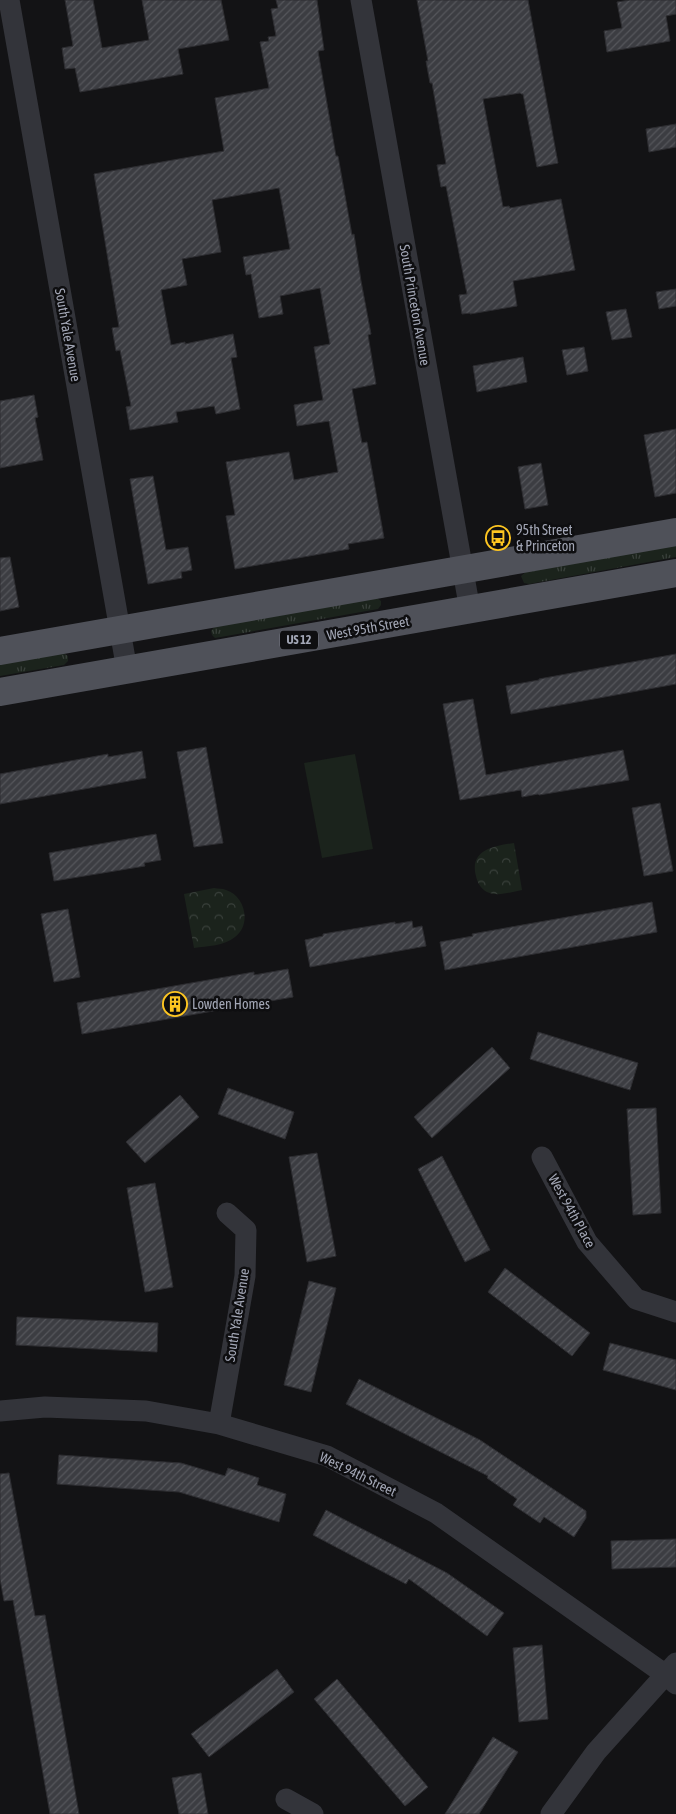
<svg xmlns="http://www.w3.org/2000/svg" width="676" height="1814" viewBox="0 0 676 1814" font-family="'Asap Condensed',sans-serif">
  <defs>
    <pattern id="grass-tufts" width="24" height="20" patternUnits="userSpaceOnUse" patternTransform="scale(1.25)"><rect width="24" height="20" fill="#1b231c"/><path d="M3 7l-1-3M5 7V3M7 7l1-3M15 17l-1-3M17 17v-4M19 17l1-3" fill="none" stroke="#39403b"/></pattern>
    <pattern id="forest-crowns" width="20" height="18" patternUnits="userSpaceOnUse" patternTransform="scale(1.25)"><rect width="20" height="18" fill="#1b231c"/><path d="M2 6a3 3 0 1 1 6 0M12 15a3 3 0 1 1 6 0" fill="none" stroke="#39403b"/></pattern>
    <pattern id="building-hatch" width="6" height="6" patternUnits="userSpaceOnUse" patternTransform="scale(1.25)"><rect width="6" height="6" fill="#3c3d42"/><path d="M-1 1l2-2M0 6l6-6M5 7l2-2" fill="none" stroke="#55565b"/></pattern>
  </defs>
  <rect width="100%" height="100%" fill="#131315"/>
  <path fill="url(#grass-tufts)" d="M 676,545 L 676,557 L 529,584 L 524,583 L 521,576 L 527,571 Z
    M 377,598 L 381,601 L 381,605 L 378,609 L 215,638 L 212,635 L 211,631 L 214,627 Z
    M 63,653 L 68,656 L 68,661 L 64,665 L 0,676 L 0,664 Z"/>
  <path fill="url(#forest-crowns)" d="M 514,843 L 522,890 C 511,892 498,897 487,892 C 481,889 477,882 476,876 C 469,850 494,846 514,843 Z
    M 214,888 C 218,889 222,888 226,890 C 245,896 252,924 235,937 C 224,946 207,946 194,948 L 184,894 Z"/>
  <path fill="#1b231c" d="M 355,754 L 373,849 L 322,858 L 304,763 Z"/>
  <path fill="url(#building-hatch)" stroke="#2d2d31" d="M 65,0 L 93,0 L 102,48 L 149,40 L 142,0 L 221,0 L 229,40 L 178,49 L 183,74 L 80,92 L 75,68 L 65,69 L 62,48 L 73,46 Z
    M 276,0 L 317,0 L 324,50 L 318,51 L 336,156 L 338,156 L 352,235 L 354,234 L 361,281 L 371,334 L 368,335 L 376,384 L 352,389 L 362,443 L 367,442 L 384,538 L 348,544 L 349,549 L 235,569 L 226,516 L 235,515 L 226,462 L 289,452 L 294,480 L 338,472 L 329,421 L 297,426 L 294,405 L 323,400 L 314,347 L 330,344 L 320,288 L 280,296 L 283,314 L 259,318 L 251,274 L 246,275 L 243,257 L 290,249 L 279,188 L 212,200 L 221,252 L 182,259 L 187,285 L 161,290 L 171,345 L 185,342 L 185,344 L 233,334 L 237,357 L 231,358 L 240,409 L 216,414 L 214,406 L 176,412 L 178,422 L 130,430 L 126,407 L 131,406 L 120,350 L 116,351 L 112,328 L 119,327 L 94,174 L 224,151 L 215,98 L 269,88 L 260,42 L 269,41 L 268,37 L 276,36 L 271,9 L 278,8 Z
    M 417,0 L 528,0 L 558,163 L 537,167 L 523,94 L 521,94 L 520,93 L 483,99 L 503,207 L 509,206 L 510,208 L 561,199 L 575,270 L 513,281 L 517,306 L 470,314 L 470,313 L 462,314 L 459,295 L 467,294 L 446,186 L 441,187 L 437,165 L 446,164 L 432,83 L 430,83 L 426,61 L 428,61 Z
    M 630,0 L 676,0 L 676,14 L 666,16 L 670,41 L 607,52 L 604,31 L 622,28 L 617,2 Z
    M 676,124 L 676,147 L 649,152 L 646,129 Z
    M 676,289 L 676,306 L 659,309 L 656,292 Z
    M 626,309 L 632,337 L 612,340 L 606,312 Z
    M 584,347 L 588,371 L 567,375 L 562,350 Z
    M 523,357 L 527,382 L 477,392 L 473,366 Z
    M 34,395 L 38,417 L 35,418 L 43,460 L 0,468 L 0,401 Z
    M 676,429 L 676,493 L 655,497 L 644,435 Z
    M 541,463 L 548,505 L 525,509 L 518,467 Z
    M 153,476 L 166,550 L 188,547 L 192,570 L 181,572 L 182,578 L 148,584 L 130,479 Z
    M 10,557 L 19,607 L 0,611 L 0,558 Z
    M 676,654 L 676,684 L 511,714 L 506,686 L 539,680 L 539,679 Z
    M 473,699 L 486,775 L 623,750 L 629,780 L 539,795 L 538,794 L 522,797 L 521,790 L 460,800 L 443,704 Z
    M 206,747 L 223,843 L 194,847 L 177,752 Z
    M 142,751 L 146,778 L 0,804 L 0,774 L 108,754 L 108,757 Z
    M 660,803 L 673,871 L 644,876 L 632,808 Z
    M 156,834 L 161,860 L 144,863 L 145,866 L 54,881 L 49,853 Z
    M 652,902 L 657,932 L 445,970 L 440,942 L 473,936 L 472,934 Z
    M 68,909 L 80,977 L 54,982 L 41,914 Z
    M 412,921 L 413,928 L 422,926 L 426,946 L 310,967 L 305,940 L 323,936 L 323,934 L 395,922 L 395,924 Z
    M 288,969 L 293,997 L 82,1034 L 77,1003 L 254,972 L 254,975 Z
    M 538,1032 L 638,1063 L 630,1090 L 530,1059 Z
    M 492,1047 L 510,1068 L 432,1138 L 414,1117 Z
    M 228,1088 L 294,1112 L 285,1139 L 218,1114 Z
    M 180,1095 L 199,1117 L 145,1163 L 126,1142 Z
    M 656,1108 L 661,1213 L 633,1215 L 627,1109 Z
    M 317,1153 L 336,1256 L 307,1262 L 289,1157 Z
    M 442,1156 L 490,1250 L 465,1262 L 418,1169 Z
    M 155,1183 L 173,1287 L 145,1292 L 127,1188 Z
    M 505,1268 L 590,1333 L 572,1356 L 488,1292 Z
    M 309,1281 L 336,1288 L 311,1392 L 284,1385 Z
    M 17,1317 L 158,1323 L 157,1352 L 16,1345 Z
    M 610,1343 L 676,1360 L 676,1390 L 603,1370 Z
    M 359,1379 L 480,1440 L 586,1511 L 586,1518 L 574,1537 L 544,1517 L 540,1523 L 513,1505 L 517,1499 L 487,1478 L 488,1476 L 346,1404 Z
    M 59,1455 L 181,1463 L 225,1476 L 228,1468 L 259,1478 L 257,1485 L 286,1494 L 279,1522 L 179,1492 L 57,1484 Z
    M 9,1473 L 35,1616 L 45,1615 L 79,1814 L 50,1814 L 13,1600 L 4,1601 L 0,1579 L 0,1474 Z
    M 326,1510 L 447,1573 L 504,1613 L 487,1636 L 409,1579 L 406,1584 L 313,1535 Z
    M 676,1539 L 676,1567 L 612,1569 L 611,1541 Z
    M 542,1645 L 548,1719 L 519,1722 L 513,1648 Z
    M 277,1669 L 294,1692 L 209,1757 L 191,1734 Z
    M 337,1679 L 428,1787 L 405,1806 L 314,1699 Z
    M 493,1737 L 518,1752 L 479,1814 L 445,1814 Z
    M 201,1773 L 208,1814 L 179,1814 L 172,1778 Z"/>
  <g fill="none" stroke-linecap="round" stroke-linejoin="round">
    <path stroke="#33343a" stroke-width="21" d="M 9,0 L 127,670
      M 361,0 L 470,610
      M 542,1157 L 587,1242 L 636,1299 L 676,1312
      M 0,1411 L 45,1407 L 146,1411 L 219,1424 L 327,1456 L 436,1513 L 666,1675 L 676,1684
      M 219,1424 L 245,1276 L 246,1230 L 227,1213
      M 286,1799 L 313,1814
      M 551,1814 L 596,1752 L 676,1663"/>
    <path stroke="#4f5159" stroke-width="28" d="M 0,651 L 676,532
      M 0,692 L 676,573"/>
  </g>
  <defs>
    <symbol id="bus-ring" viewBox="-11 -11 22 22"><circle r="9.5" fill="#0e0e10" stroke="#fec621" stroke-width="1.5"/><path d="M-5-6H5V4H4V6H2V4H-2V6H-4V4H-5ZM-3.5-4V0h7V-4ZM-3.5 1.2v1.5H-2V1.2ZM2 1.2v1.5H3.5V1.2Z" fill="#fec621"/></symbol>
    <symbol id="building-ring" viewBox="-11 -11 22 22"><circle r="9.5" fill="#0e0e10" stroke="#fec621" stroke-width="1.5"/><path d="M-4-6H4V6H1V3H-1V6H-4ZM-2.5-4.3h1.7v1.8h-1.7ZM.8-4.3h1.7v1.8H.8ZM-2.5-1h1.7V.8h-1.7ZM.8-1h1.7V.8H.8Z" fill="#fec621"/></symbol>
  </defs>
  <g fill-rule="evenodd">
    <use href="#bus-ring" x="484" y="524" width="28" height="28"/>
    <use href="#building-ring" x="161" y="990" width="28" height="28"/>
  </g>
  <g text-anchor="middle" stroke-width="5" stroke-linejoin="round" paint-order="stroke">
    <rect fill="#0e0e10" stroke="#767984" stroke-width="1" x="280" y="630.5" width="38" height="19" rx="4"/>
    <g font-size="12" font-weight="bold" fill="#a3a7b6">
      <text x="299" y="644">US 12</text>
    </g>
    <g font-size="14" fill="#a3a7b6" stroke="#0e0e10">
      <text transform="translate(415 305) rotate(80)" y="5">South Princeton Avenue</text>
      <text transform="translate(68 335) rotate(80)" y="5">South Yale Avenue</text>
      <text transform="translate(368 628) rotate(-10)" y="5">West 95th Street</text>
      <text transform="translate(572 1211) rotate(61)" y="5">West 94th Place</text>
      <text transform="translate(237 1315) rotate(-81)" y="5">South Yale Avenue</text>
      <text transform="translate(358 1474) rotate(26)" y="5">West 94th Street</text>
    </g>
    <g font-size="14" fill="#a3a7b6" stroke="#0e0e10" text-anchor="start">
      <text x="516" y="535">95th Street<tspan x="516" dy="16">&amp; Princeton</tspan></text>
      <text x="192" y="1009">Lowden Homes</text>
    </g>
  </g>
</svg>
